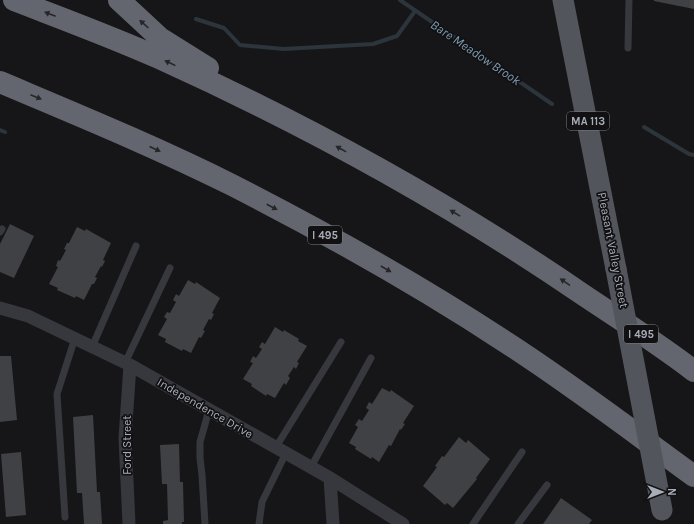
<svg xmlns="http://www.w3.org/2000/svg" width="694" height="524" viewBox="0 0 694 524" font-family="Karla,sans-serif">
  <rect width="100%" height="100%" fill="#161618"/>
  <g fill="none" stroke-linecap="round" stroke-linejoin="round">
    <path stroke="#2c353c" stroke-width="4" d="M 400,0 L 552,104
      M 196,19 L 224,28 L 240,45 L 284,49 L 373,44 L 397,36 L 415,11
      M 644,127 L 689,154 L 694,155
      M 0,130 L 5,132"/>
  </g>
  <path fill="#404145" d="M 654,0 L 694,0 L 694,9 L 654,1 Z
    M 10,224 L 34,236 L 14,278 L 0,272 L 0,244 Z
    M 77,227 L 85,231 L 86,229 L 111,243 L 103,260 L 105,261 L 102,267 L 101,266 L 95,277 L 97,278 L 94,284 L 92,284 L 84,300 L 76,296 L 75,298 L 57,290 L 58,288 L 49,284 L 58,267 L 56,266 L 58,260 L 60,261 L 66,250 L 64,249 L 67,243 L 69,243 Z
    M 188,280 L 195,284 L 196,282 L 220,298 L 212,313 L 214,314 L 211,320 L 209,319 L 203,330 L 205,331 L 201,338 L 199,337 L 191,353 L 183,349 L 182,351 L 165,342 L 166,339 L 158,335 L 167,319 L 164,317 L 167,312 L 170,313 L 176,302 L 173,300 L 176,294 L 179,296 Z
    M 275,327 L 283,332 L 284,330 L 299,339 L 298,341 L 307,346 L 297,362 L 299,363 L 296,369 L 294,367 L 288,376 L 290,378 L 286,385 L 284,383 L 275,398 L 267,394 L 266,396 L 251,386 L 252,384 L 243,379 L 253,363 L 250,362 L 253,356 L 256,358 L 262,349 L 259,347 L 262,342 L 265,344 Z
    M 0,356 L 11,356 L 17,420 L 0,422 Z
    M 382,388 L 390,392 L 391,390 L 414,406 L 403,423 L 405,424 L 401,430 L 400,429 L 391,446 L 389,445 L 379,462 L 372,457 L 371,459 L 355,449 L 356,447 L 349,443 L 358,427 L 355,425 L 359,419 L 362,421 L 369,410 L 366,408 L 369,402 L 372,404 Z
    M 93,415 L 97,492 L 100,492 L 102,524 L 84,524 L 82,493 L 77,493 L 73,417 Z
    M 459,437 L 466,443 L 468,440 L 490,459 L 476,478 L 477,479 L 453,508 L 447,503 L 445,505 L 423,486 L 437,467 L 435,466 L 442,456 L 444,457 Z
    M 179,444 L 180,482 L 183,482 L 184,522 L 182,522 L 182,524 L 163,524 L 163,521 L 168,520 L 167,484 L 162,484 L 160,445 Z
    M 21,452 L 26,515 L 6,517 L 1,454 Z
    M 561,498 L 592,520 L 589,524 L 543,524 Z"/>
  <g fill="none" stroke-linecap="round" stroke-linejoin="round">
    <path stroke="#37383d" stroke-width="7" d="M 628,48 L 629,0
      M 0,232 L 2,229
      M 92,347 L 136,246
      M 125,363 L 170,268
      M 276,447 L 341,342
      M 311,467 L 371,358
      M 65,517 L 57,394 L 75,338
      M 205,524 L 202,475 L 200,458 L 200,442 L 209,410
      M 259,524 L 262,502 L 286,453
      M 473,524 L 522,452
      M 518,524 L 547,485"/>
    <path stroke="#37383d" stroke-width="13" d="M 0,308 L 28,316 L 130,365 L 330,478 L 403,524
      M 330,478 L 333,524
      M 129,524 L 125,438 L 130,365"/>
    <path stroke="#53555c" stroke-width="21" d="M 563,0 L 616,269"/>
    <path stroke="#63666e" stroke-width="22" d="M 14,0 C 63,19 112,37 159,58 C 307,125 451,204 585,296 C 621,320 659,344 694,371
      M 119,0 L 160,38 L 208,68
      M 0,82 C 78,115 156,147 232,185 C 326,233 419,285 507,343 C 572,385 632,431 694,476"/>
    <path stroke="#53555c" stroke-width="21" d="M 616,269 L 662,510"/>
  </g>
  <defs><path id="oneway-solid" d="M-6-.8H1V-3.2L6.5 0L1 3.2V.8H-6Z"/></defs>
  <g fill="#26262a">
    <use href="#oneway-solid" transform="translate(50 14) rotate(-159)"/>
    <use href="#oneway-solid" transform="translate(144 24) rotate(-138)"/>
    <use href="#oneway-solid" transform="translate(170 63) rotate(-154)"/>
    <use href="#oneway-solid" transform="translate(36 97) rotate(23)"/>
    <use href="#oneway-solid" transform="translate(155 149) rotate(25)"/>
    <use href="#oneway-solid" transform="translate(341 149) rotate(-151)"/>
    <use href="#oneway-solid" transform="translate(272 207) rotate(28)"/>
    <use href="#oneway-solid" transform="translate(455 213) rotate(-149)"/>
    <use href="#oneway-solid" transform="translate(386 269) rotate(30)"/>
    <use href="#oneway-solid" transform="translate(565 282) rotate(-146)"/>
  </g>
  <g text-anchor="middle" stroke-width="3.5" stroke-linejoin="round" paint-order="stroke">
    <g fill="#111113" stroke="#7b7e86" stroke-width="1">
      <rect x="567" y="112" width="42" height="18" rx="3"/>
      <rect x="308" y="226" width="34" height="18" rx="3"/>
      <rect x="624" y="325" width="34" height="18" rx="3"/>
    </g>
    <g font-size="11" font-weight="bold" fill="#a8adb8">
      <text x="588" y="125">MA 113</text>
      <text x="325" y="239">I 495</text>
      <text x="641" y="338">I 495</text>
    </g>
    <g font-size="12" fill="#a8adb8" stroke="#111113">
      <text transform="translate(613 250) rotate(79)" y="4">Pleasant Valley Street</text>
      <text transform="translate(205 408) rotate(30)" y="4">Independence Drive</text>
      <text transform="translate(127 445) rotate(-90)" y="4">Ford Street</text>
    </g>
    <g font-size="13" font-style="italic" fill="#7f9bb3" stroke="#111113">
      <text transform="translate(476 52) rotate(34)" y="5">Bare Meadow Brook</text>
    </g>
  </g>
  <g transform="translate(662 492) rotate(90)" stroke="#111113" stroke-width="3" paint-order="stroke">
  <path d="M0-3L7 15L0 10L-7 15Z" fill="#a8adb8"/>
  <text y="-6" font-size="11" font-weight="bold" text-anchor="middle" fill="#a8adb8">N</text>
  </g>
</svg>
